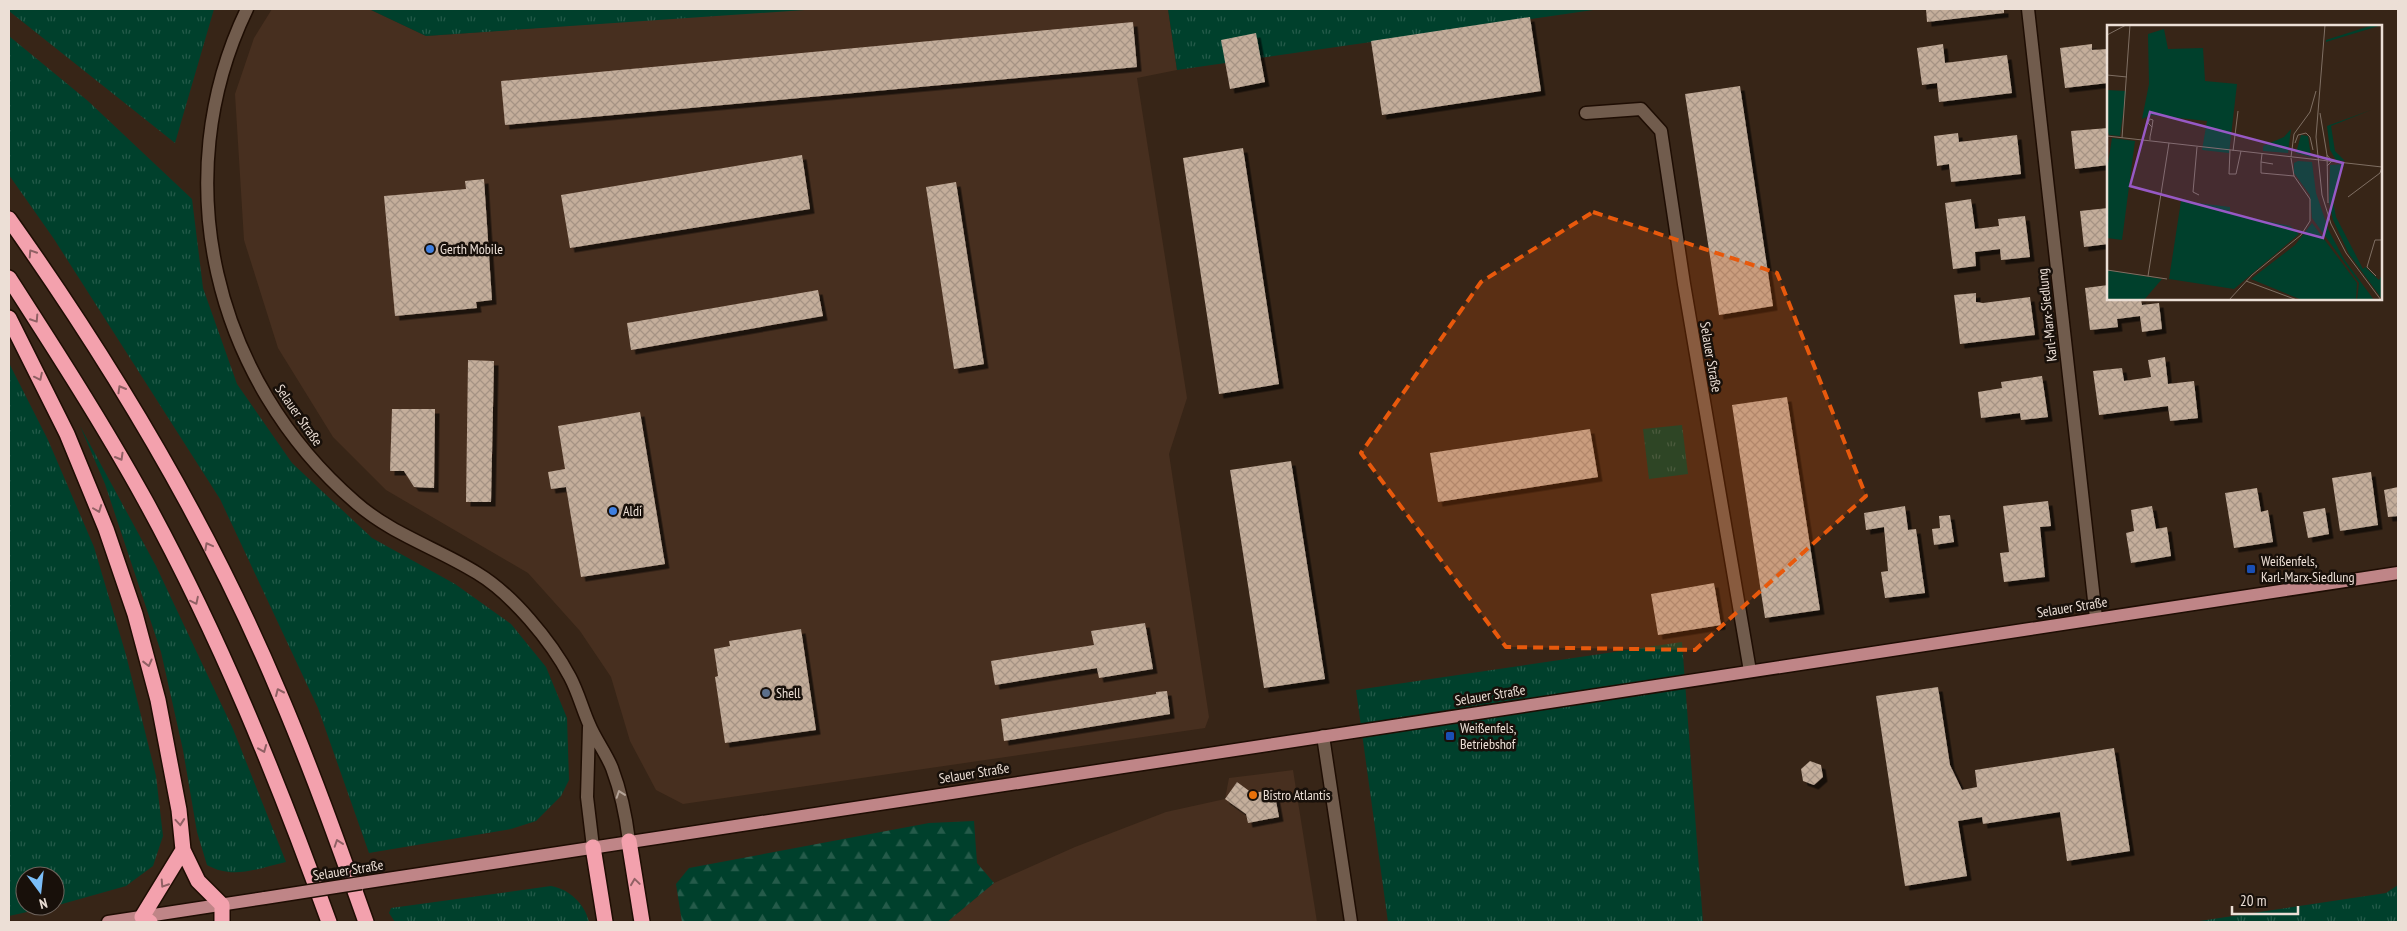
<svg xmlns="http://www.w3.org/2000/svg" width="2407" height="931" viewBox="0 0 2407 931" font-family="'PT Sans Narrow',sans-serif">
  <defs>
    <pattern id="grass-tufts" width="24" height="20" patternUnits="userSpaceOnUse" patternTransform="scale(1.25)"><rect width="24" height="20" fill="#00402c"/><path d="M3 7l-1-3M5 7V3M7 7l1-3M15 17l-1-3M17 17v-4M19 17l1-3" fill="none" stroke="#255b4a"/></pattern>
    <pattern id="forest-firs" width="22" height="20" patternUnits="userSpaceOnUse" patternTransform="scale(1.25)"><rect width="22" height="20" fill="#00402c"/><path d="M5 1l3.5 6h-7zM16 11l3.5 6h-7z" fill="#255b4a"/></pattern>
    <pattern id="building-cross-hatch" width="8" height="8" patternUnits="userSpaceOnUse" patternTransform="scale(1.25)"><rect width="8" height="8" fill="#c4ae9b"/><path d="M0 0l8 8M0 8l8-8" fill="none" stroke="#a59384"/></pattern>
    <filter id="shadow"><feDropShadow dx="4.5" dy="4.5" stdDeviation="0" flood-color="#0009"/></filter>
  </defs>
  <rect width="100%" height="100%" fill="#372517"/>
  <path fill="#472f1f" d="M 272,9 L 369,9 L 426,36 L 798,9 L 1168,9 L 1177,70 L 1137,78 L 1187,398 L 1169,454 L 1209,717 L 1205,728 L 683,804 L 656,790 L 630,741 L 611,677 L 580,631 L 528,573 L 386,490 L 333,437 L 278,348 L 244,240 L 235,94 L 254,38 Z
    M 1293,770 L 1317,922 L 947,922 L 994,883 L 1075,847 L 1166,812 L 1225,799 L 1229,778 Z"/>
  <path fill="url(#grass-tufts)" d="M 9,9 L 214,9 L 175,143 L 9,11 Z
    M 369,9 L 819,9 L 426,36 Z
    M 1168,9 L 1600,9 L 1177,70 Z
    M 9,36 L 88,101 L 192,199 L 203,288 L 237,384 L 292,463 L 372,538 L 455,584 L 511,624 L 546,667 L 567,718 L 569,780 L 561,796 L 536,821 L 511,829 L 369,853 L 318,708 L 220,499 L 54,239 L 9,175 Z
    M 9,363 L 48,440 L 94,547 L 126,655 L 156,776 L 163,836 L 153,866 L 126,886 L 55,906 L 55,876 L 25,876 L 25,906 L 54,906 L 9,916 Z
    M 1682,425 L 1688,474 L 1649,479 L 1643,429 Z
    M 80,426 L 156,566 L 233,729 L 286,862 C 259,868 233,880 207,865 L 197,832 L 183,750 L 161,652 L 105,484 Z
    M 1682,642 L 1703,922 L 1388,922 L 1356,690 Z
    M 2398,885 L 2398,922 L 2193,922 L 2386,893 Z
    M 551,886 C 569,889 585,904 589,922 L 395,922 L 389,913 L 391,908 Z"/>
  <path fill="url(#forest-firs)" d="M 974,821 L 977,863 L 994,883 L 947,922 L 682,922 L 676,884 L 689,868 L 929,823 Z"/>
  <path fill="url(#building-cross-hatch)" filter="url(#shadow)" d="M 1926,9 L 2004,9 L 2004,13 L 1927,22 Z
    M 1530,17 L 1541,91 L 1382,115 L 1371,41 Z
    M 1133,22 L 1137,67 L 505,125 L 501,81 Z
    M 1256,33 L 1265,82 L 1230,89 L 1221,40 Z
    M 1943,44 L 1945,63 L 2007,55 L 2012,93 L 1939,102 L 1937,83 L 1922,85 L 1917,48 Z
    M 2092,44 L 2092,50 L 2108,49 L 2108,83 L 2065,88 L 2060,48 Z
    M 1740,86 L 1773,306 L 1719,315 L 1685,94 Z
    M 2108,128 L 2108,165 L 2075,169 L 2071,131 Z
    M 1958,133 L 1959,142 L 2017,135 L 2021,174 L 1951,182 L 1949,164 L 1937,166 L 1934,136 Z
    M 1243,148 L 1279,384 L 1219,394 L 1183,158 Z
    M 802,155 L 810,209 L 570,248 L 561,195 Z
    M 484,179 L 492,300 L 476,302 L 477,308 L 395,316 L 384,196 L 466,189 L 465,181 Z
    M 956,182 L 984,364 L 954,369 L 926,187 Z
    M 1971,199 L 1975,229 L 1999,226 L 1998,219 L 2025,216 L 2030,257 L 2001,260 L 2000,249 L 1975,252 L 1976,266 L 1953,269 L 1945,203 Z
    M 2108,208 L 2108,244 L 2084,247 L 2080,211 Z
    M 2108,285 L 2108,299 L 2141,299 L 2142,305 L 2159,303 L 2162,329 L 2142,332 L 2140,316 L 2117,319 L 2118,327 L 2090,330 L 2085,288 Z
    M 818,290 L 823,316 L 631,350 L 627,323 Z
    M 1976,293 L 1976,302 L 1983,303 L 2030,297 L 2035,335 L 1960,344 L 1954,295 Z
    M 2165,357 L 2168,384 L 2194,381 L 2198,418 L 2170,421 L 2168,406 L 2099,415 L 2093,371 L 2122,368 L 2124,381 L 2151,377 L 2148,360 Z
    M 468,360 L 494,361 L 491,502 L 466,502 Z
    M 2042,376 L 2048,417 L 2021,420 L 2020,413 L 1981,418 L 1978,392 L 2002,388 L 2001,382 Z
    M 1787,397 L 1820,610 L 1765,618 L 1732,405 Z
    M 392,409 L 435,409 L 434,488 L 414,487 L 404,471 L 390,471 Z
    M 640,412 L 665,564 L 581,577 L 566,487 L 551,489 L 548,472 L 565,469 L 558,426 Z
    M 1590,429 L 1598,477 L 1438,502 L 1430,453 Z
    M 1291,461 L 1325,679 L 1264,688 L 1230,470 Z
    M 2371,472 L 2378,525 L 2340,531 L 2332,478 Z
    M 2398,487 L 2398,516 L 2388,517 L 2384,490 Z
    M 2257,488 L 2261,512 L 2268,510 L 2273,542 L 2234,548 L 2225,493 Z
    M 2048,501 L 2051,526 L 2040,527 L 2045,577 L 2004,582 L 2000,553 L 2009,552 L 2003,506 Z
    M 1905,506 L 1908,530 L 1916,529 L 1925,593 L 1885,598 L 1881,572 L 1888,571 L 1884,527 L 1866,530 L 1864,513 Z
    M 2152,506 L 2156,529 L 2167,527 L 2171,556 L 2131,563 L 2126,533 L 2134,531 L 2131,510 Z
    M 2325,508 L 2329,534 L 2308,538 L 2303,512 Z
    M 1950,515 L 1954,542 L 1934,545 L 1932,529 L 1940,528 L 1939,516 Z
    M 1714,583 L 1721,625 L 1658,635 L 1651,594 Z
    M 1145,623 L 1153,669 L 1099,678 L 1097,668 L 995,685 L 991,661 L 1094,645 L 1091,631 Z
    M 801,629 L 816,730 L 725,743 L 715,677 L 718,676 L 714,649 L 730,646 L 729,641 Z
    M 1938,687 L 1950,765 L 1962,790 L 1977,787 L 1975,770 L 2114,748 L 2130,851 L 2067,861 L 2060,812 L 1983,824 L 1982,817 L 1958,821 L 1967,876 L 1905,886 L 1876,696 Z
    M 1167,691 L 1170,714 L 1004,741 L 1001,719 L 1156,694 L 1156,692 Z
    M 1810,761 L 1821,765 L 1823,777 L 1814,785 L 1803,781 L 1801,769 Z
    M 1237,782 L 1252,793 L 1274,790 L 1279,817 L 1248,823 L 1246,814 L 1225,799 Z"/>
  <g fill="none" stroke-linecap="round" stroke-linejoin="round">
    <defs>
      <path id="minor" d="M 247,9 C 165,179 214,380 355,502 C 391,534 437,548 477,573 C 512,594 551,641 570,677 C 578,692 582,708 589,724 C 595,739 606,753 612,768 C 621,792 626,816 629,841
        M 2028,9 L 2096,618
        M 1586,113 L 1641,109 L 1661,131 L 1684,284 L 1750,671
        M 589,727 L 587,797 L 593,847
        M 1323,736 L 1351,922"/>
      <path id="major" d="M 361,883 L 2398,573
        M 108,922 L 265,898"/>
      <path id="highway" d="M 9,219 C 114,367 210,527 280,695 C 312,770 339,846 366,922
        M 9,278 C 56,351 103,424 145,500 C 219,635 277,778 329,922
        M 9,318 L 67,434 L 106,529 L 135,614 L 158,700 L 179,810 L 183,850 L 198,881 L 222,905 L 222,922
        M 629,841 L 642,922
        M 593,847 L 605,922
        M 150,922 L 142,917 L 183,850"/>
    </defs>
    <use href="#minor" stroke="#1e0d03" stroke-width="15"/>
    <use href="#major" stroke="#1e0d03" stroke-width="15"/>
    <use href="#highway" stroke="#1e0d03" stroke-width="18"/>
    <use href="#minor" stroke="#715c4d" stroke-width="12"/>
    <use href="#major" stroke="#bf8587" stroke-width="12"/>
    <use href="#highway" stroke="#f3a1ad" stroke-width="15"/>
    <defs>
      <path id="major-bridge" d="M 265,898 L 361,883"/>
    </defs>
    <use href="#major-bridge" stroke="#1e0d03" stroke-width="15" stroke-linecap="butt"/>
    <use href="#major-bridge" stroke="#bf8587" stroke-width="12"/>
  </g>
  <defs><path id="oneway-chevron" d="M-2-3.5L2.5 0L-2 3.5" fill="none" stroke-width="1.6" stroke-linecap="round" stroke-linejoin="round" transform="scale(1.25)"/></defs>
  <g stroke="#906064">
    <use href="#oneway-chevron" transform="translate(32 253) rotate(-123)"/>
    <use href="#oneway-chevron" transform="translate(35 319) rotate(57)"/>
    <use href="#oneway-chevron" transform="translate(39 377) rotate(64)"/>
    <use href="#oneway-chevron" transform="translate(121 389) rotate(-120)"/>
    <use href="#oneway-chevron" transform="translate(120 457) rotate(60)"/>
    <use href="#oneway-chevron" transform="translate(98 509) rotate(69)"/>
    <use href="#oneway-chevron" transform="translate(208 546) rotate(-118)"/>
    <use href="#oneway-chevron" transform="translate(195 601) rotate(64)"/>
    <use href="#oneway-chevron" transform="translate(148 663) rotate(76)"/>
    <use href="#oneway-chevron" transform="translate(279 692) rotate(-114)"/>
    <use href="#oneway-chevron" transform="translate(263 749) rotate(68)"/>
    <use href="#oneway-chevron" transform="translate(180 822) rotate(85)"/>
    <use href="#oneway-chevron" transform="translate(338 843) rotate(-109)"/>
    <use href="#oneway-chevron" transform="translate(635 882) rotate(-98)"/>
    <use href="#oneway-chevron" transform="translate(164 884) rotate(123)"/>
  </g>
  <use stroke="#b5a498" href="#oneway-chevron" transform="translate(620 794) rotate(-109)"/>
  <path fill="#e8590c" fill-opacity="0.2" stroke="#e8590c" stroke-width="4" stroke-dasharray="10 6" stroke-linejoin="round" d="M 1593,212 L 1777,273 L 1866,496 L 1695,650 L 1506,647 L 1361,453 L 1481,282 Z"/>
  <g fill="#3f7fe0" stroke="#18100a" stroke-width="2">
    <circle cx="430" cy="249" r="5"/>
    <circle cx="613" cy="511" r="5"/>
  </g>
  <g fill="#1a4fb4" stroke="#18100a" stroke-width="2">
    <rect x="2246" y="564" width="10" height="10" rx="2.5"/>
    <rect x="1445" y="731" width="10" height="10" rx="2.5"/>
  </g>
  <circle fill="#5c6f8a" stroke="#18100a" stroke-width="2" cx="766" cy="693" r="5"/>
  <circle fill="#e8710a" stroke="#18100a" stroke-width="2" cx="1253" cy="795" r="5"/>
  <g text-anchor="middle" stroke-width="5" stroke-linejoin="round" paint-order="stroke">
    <g font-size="14" fill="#ecdfd6" stroke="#18100a" text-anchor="start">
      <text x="440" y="254">Gerth Mobile</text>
      <text x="623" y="516">Aldi</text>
      <text x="2261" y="566">Weißenfels,<tspan x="2261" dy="16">Karl-Marx-Siedlung</tspan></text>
      <text x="776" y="698">Shell</text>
      <text x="1460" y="733">Weißenfels,<tspan x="1460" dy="16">Betriebshof</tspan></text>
      <text x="1263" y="800">Bistro Atlantis</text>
    </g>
    <g font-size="14" fill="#ecdfd6" stroke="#18100a">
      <text transform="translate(2047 315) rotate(-96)" y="5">Karl-Marx-Siedlung</text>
      <text transform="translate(1711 357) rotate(80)" y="5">Selauer Straße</text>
      <text transform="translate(299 415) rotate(55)" y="5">Selauer Straße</text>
      <text transform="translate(2072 607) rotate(-9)" y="5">Selauer Straße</text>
      <text transform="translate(1490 695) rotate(-9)" y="5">Selauer Straße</text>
      <text transform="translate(974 773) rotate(-9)" y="5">Selauer Straße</text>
      <text transform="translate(348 870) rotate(-9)" y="5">Selauer Straße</text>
    </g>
  </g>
  <g transform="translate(2107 25)">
    <rect width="275" height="275" fill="#372517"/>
    <path d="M 266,0 L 275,0 L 219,17 L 219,15 ZM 57,4 L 61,24 L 96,23 L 98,56 L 130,59 L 122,128 L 95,125 L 100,96 L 44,90 L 35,94 L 42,59 L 41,9 ZM 0,65 L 19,66 L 13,111 L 2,110 L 0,105 ZM 264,85 L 224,101 L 228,126 L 238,136 L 229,135 L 223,125 L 220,101 ZM 194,110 L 201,111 L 204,132 L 189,128 ZM 191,136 L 205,137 L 209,168 L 222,206 L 237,234 L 267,275 L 250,275 L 252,258 L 205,193 L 203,170 L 187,148 L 187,138 ZM 237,139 L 226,176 L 229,192 L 256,244 L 258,242 L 272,255 L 275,250 L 275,274 L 242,229 L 226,195 L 222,177 L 223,140 ZM 74,176 L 123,182 L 123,189 L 183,201 L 192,209 L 127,264 L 62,254 ZM 205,198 L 250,258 L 249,275 L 195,275 L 144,254 L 188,220 Z" fill="#00402c"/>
    <path d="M 184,104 L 181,128 L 156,126 L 156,121 L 177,112 Z" fill="#00402c"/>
    <path d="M 5,113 L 28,116 L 15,215 L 0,213 L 0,145 ZM 0,245 L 55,254 L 37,275 L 0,275 Z" fill="#00402c"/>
    <path fill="none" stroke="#7f6f63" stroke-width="1" d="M 218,0 L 209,112 L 215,170 L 224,199 L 239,228 L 274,275M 0,10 L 19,0M 0,50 L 20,52M 213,88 L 220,130 L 225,136 L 220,141M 0,111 L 275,142M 15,113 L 23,0M 43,115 L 43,112 L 45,102 L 46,95 L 43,94 L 41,98 L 45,102M 188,118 L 191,110 L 199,108 L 203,112 L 206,125M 90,122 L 86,167 L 92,170M 123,125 L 122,149 L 129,149 L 134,126M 126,126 L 131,86M 155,129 L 154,137 L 166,139M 220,130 L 221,178M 184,132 L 187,109 L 203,87 L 209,66M 154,137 L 154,148 L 187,151M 241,172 L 273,148 L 275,142M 0,245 L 60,254M 41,251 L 62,118M 269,251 L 260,242 L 268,215 L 275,215M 139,256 L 190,275M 122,275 L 145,250 L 194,210 L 203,196 L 203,174 L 187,151 L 184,133"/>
    <path fill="#9759c5" fill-opacity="0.15" stroke="#9759c5" stroke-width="2.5" d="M 43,87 L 236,138 L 216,213 L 23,161 Z"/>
    <rect width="275" height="275" fill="none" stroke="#ecdfd6" stroke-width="2.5"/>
  </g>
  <rect width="2407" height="931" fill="none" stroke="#ecdfd6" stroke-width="20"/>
  <g transform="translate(40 891) rotate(165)"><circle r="24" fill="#18100a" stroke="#6d635c"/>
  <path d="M0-4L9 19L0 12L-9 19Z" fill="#7bbef8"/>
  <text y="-8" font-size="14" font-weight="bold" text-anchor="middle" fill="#ecdfd6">N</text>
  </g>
  <path d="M2232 906v8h66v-8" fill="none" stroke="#ecdfd6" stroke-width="2.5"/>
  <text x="2240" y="906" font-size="15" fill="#ecdfd6" stroke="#18100a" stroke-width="4" paint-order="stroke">20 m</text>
</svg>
